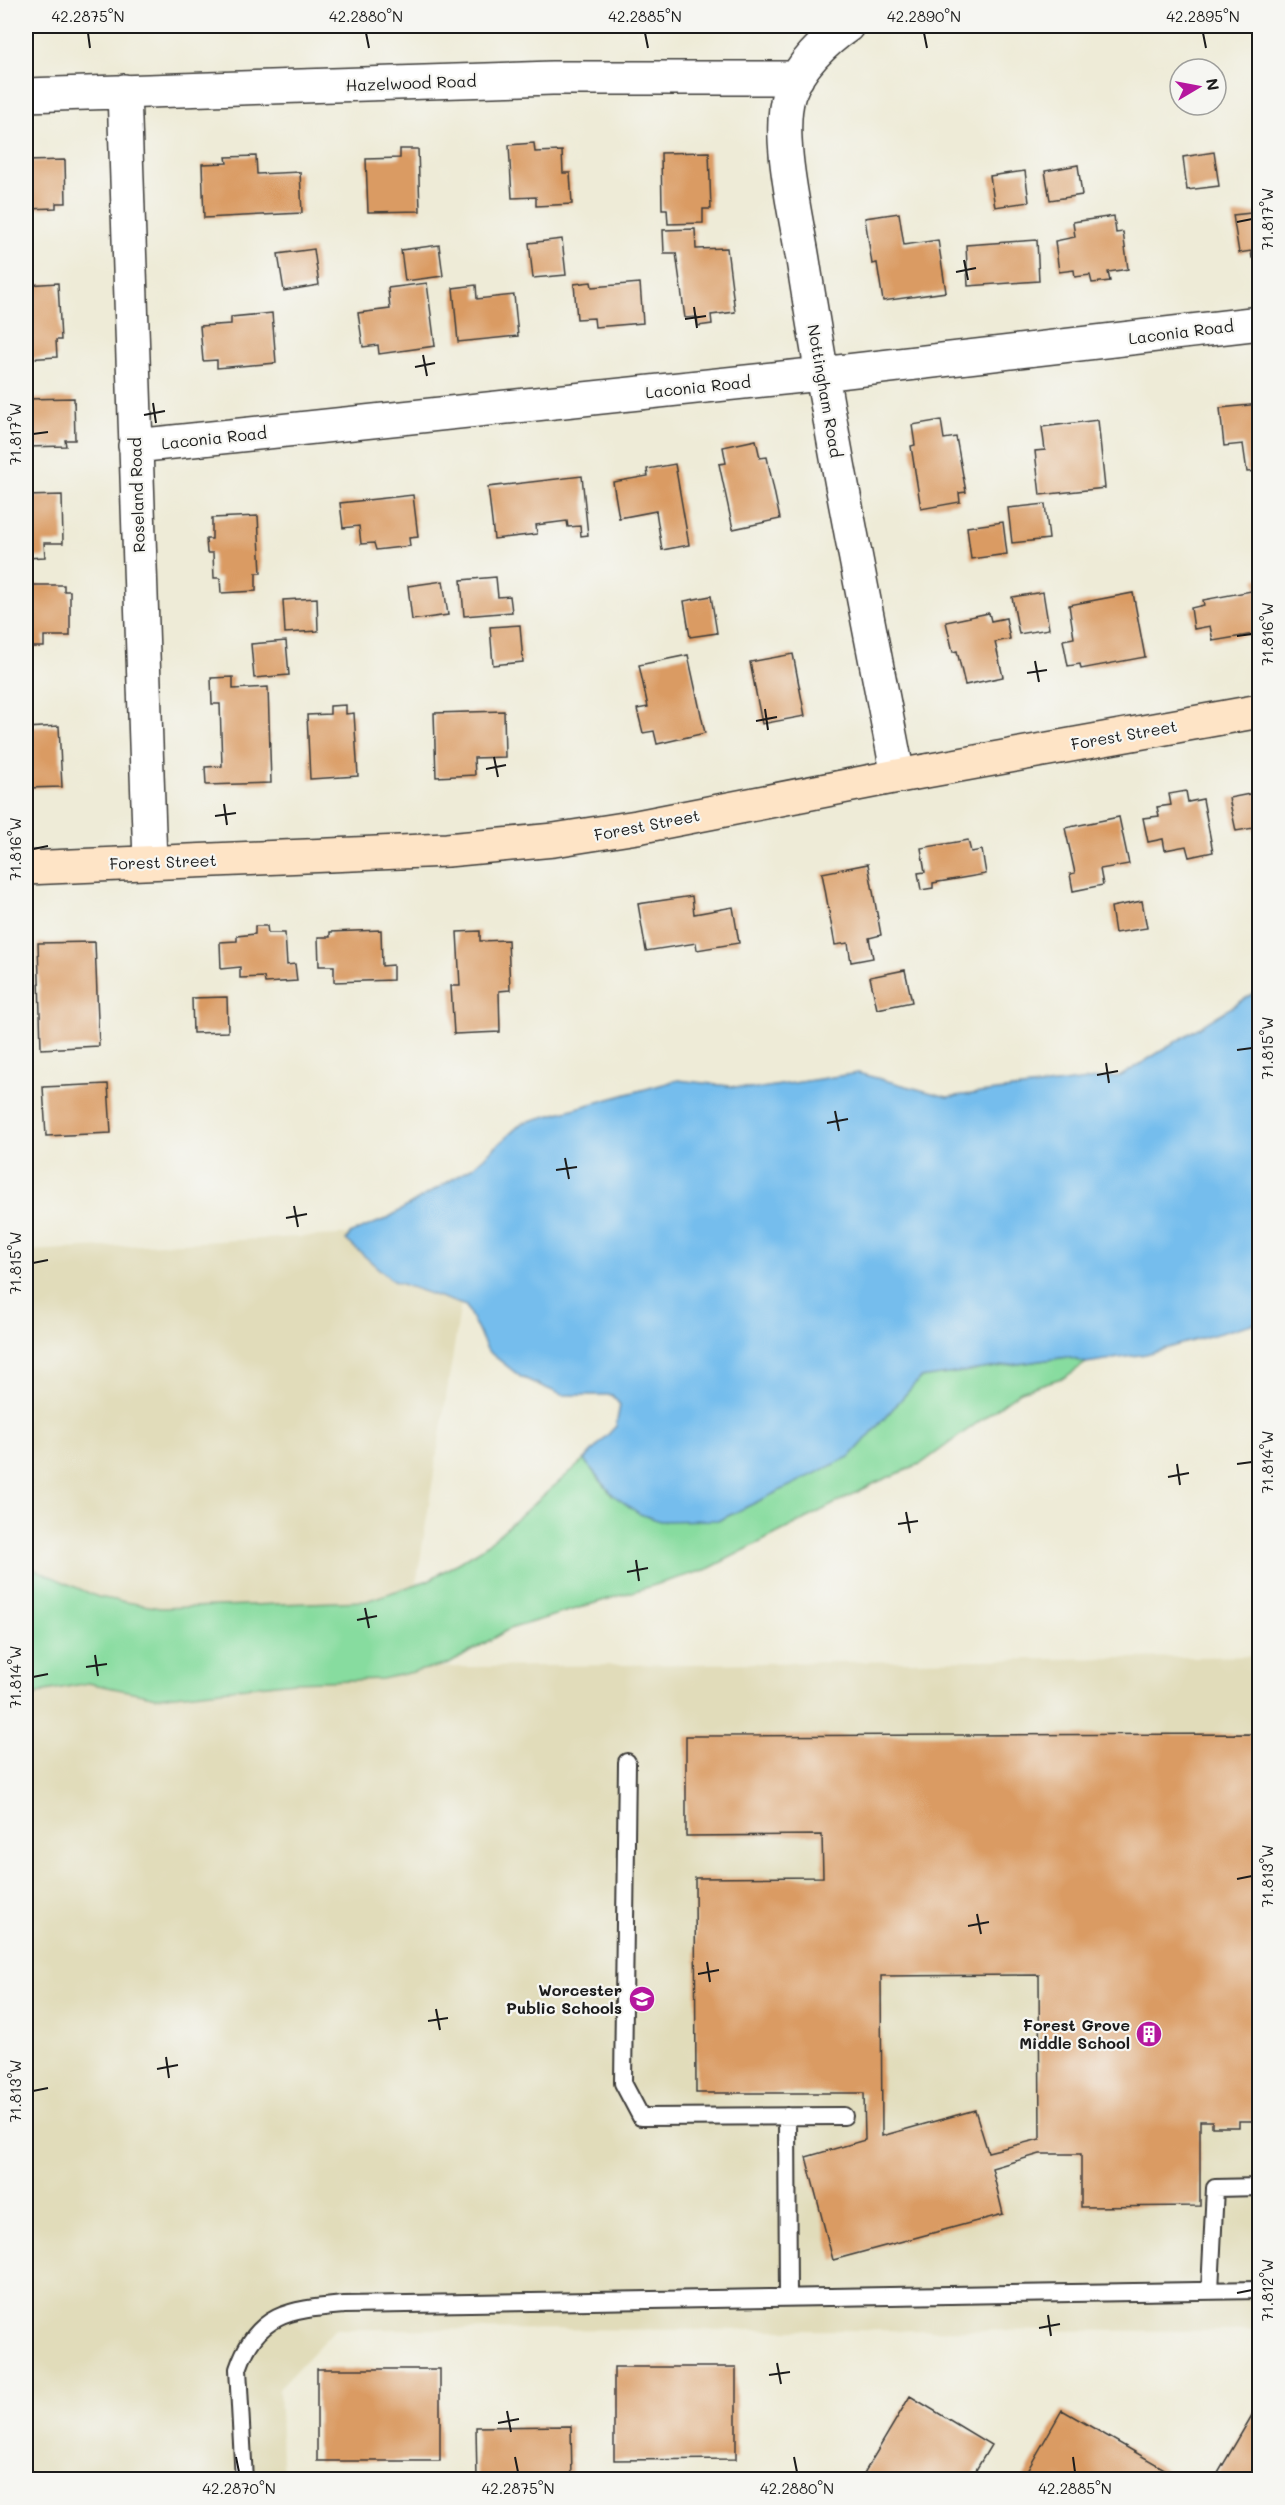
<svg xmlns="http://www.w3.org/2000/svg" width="1285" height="2505" viewBox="0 0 1285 2505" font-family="Mali,sans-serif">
  <rect width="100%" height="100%" fill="#f6f6f2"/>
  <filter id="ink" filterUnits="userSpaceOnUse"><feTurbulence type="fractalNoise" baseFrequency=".0167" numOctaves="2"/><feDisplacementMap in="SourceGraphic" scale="12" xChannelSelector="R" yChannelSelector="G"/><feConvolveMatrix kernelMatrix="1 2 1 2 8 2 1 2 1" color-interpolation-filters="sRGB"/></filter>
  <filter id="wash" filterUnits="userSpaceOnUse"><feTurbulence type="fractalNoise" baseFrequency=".008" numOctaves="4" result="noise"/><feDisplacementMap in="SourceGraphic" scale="24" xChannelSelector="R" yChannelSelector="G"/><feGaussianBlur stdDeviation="1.35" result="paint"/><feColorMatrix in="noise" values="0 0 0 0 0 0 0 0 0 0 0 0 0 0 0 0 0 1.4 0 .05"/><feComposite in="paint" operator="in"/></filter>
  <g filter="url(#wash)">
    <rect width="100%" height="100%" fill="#eeebd7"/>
    <path fill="#e1dcba" d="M 473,1228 L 403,1668 L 1259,1656 L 1259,2331 L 335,2329 L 279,2388 L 283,2479 L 26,2480 L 26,1251 Z"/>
    <path fill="#87dc9f" stroke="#527c5e" stroke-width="1.5" d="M 1067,1357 L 1086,1363 L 1065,1377 L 1021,1391 L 922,1463 L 875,1483 L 708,1569 L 509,1629 L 449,1664 L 382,1679 L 294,1682 L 157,1697 L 88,1683 L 45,1691 L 26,1700 L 26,1560 L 34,1569 L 98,1597 L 160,1608 L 366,1601 L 429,1580 L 483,1548 L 584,1460 L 612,1495 L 720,1520 L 851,1456 L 920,1378 Z"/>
    <path fill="#75bded" stroke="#486c84" stroke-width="1.5" d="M 1259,990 L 1259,1322 L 1146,1354 L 1086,1363 L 1067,1357 L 920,1378 L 851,1456 L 720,1520 L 660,1521 L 640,1514 L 613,1495 L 584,1460 L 616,1426 L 620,1405 L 612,1395 L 562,1395 L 521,1377 L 488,1351 L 466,1306 L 393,1281 L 346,1240 L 351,1233 L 386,1219 L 473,1167 L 522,1123 L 678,1080 L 755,1089 L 858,1073 L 947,1097 L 1121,1076 Z"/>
    <g id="blocks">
      <path fill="#da9b64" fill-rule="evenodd" d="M 534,143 L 535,152 L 562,151 L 563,173 L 570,173 L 572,204 L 536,206 L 536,197 L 512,198 L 509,145 Z
        M 400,149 L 418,149 L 420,211 L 368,212 L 366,159 L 400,158 Z
        M 709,152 L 711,209 L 703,209 L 703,223 L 668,224 L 667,209 L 662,209 L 661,153 Z
        M 1214,152 L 1219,186 L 1187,190 L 1183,157 Z
        M 256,156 L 257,174 L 300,172 L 302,213 L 204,218 L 202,164 L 227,163 L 226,157 Z
        M 65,160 L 66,203 L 56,203 L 56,208 L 26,209 L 26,161 Z
        M 1078,165 L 1082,195 L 1050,200 L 1045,171 Z
        M 1025,171 L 1029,202 L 995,207 L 990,176 Z
        M 1260,212 L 1260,257 L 1252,258 L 1251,251 L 1239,253 L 1233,215 Z
        M 899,213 L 904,245 L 938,240 L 946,292 L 883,301 L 877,263 L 872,264 L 865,218 Z
        M 1114,216 L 1116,233 L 1123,232 L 1128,269 L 1108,272 L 1110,281 L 1092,283 L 1090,275 L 1075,277 L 1074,270 L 1059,272 L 1055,241 L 1075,237 L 1073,222 Z
        M 695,229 L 696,249 L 727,248 L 735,312 L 711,315 L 712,324 L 698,326 L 697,317 L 685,318 L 676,253 L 664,253 L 663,230 Z
        M 562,239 L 566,275 L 533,278 L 529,243 Z
        M 1037,240 L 1039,281 L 968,286 L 966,245 Z
        M 439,245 L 443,276 L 405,281 L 401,250 Z
        M 314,249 L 319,285 L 284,291 L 278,254 Z
        M 591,282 L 592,287 L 640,283 L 643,323 L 595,327 L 594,318 L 577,319 L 574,284 Z
        M 58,283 L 61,340 L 56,340 L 57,357 L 26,359 L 26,285 Z
        M 427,283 L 435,346 L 379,354 L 378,345 L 363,347 L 358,313 L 390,309 L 388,288 Z
        M 476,285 L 477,299 L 514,295 L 518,336 L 458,342 L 453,288 Z
        M 272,313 L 276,363 L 217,368 L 217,360 L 203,361 L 200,326 L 231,324 L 231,317 Z
        M 74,398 L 75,440 L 65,440 L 66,446 L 26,447 L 26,399 Z
        M 1260,404 L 1260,471 L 1247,472 L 1243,444 L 1224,446 L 1220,408 Z
        M 941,420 L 944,439 L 956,437 L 966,492 L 959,493 L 960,502 L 921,509 L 911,446 L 915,445 L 912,425 Z
        M 1098,420 L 1105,488 L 1040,495 L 1035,451 L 1045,450 L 1042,427 Z
        M 756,440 L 760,458 L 767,457 L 780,519 L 733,529 L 719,464 L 726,463 L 723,447 Z
        M 675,464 L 689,545 L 662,550 L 656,511 L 619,518 L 613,482 L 648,476 L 647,469 Z
        M 582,476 L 588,535 L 581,536 L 580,526 L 568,527 L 567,521 L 536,525 L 537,534 L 494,539 L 488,487 Z
        M 62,495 L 63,543 L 44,543 L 45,557 L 26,558 L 26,496 Z
        M 413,495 L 418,537 L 409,538 L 410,546 L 376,550 L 374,543 L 361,544 L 359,526 L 343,528 L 340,503 Z
        M 1045,504 L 1049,539 L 1012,543 L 1008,508 Z
        M 258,516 L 261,573 L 256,573 L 256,591 L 221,593 L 220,578 L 214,578 L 213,553 L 207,553 L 206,539 L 212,539 L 212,518 Z
        M 1003,522 L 1007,554 L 971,559 L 967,527 Z
        M 496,577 L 498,597 L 510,596 L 512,612 L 464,616 L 461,580 Z
        M 1260,578 L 1260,633 L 1213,641 L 1210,626 L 1194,629 L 1191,608 L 1204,605 L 1203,600 L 1257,590 L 1255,579 Z
        M 443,581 L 448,615 L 412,620 L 408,586 Z
        M 26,585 L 64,585 L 64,591 L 70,591 L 70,636 L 44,636 L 44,647 L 26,647 Z
        M 1043,592 L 1049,629 L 1019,634 L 1012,597 Z
        M 1133,593 L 1145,657 L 1081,669 L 1080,664 L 1068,666 L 1063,640 L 1074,638 L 1069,605 Z
        M 711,596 L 717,633 L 690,637 L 684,601 Z
        M 317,598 L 318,631 L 285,633 L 283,600 Z
        M 989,613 L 991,621 L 1006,618 L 1010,639 L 995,642 L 1003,677 L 965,685 L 957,651 L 953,652 L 946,622 Z
        M 520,625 L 523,662 L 493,665 L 490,627 Z
        M 286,641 L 289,675 L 254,678 L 251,644 Z
        M 793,654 L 805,716 L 762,724 L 750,662 Z
        M 688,655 L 705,733 L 657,744 L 654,731 L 643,733 L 637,709 L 648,707 L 639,665 Z
        M 233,677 L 233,689 L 268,687 L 271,783 L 206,785 L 205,767 L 222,766 L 220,704 L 212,704 L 211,678 Z
        M 346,705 L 346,714 L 354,713 L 358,776 L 310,779 L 307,715 L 330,714 L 330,706 Z
        M 504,711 L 505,757 L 474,758 L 475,775 L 436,777 L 434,713 Z
        M 59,726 L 62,787 L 26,788 L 26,728 Z
        M 1186,791 L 1188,802 L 1203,799 L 1213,852 L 1189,857 L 1186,846 L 1165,850 L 1163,839 L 1148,842 L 1143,818 L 1159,816 L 1157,807 L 1171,805 L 1169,794 Z
        M 1260,792 L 1260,831 L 1254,832 L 1253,828 L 1236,831 L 1229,798 Z
        M 1119,817 L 1129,864 L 1100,869 L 1103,885 L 1073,891 L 1070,874 L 1075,873 L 1065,828 Z
        M 968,840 L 971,852 L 982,850 L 986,874 L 933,883 L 933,888 L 921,890 L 918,873 L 925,872 L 921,848 Z
        M 868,864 L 881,935 L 869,938 L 873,958 L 851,962 L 848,943 L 835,945 L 822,873 Z
        M 692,896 L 694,914 L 733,907 L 739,943 L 697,950 L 696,943 L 646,951 L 638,904 Z
        M 1142,901 L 1147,928 L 1115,933 L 1111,907 Z
        M 255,926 L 267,926 L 268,933 L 285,933 L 287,965 L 295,964 L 297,981 L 265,983 L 264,977 L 240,978 L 240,967 L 221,969 L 220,942 L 237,941 L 237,936 L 255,934 Z
        M 381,930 L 382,966 L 393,965 L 393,980 L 334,982 L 334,966 L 319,966 L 318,937 L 330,937 L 330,932 Z
        M 480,931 L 480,941 L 508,940 L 510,990 L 499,991 L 500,1032 L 454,1034 L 451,986 L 460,986 L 457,932 Z
        M 95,942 L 99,1046 L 41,1049 L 38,943 Z
        M 905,970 L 912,1002 L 877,1009 L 870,977 Z
        M 227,997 L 228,1032 L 193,1033 L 192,998 Z
        M 108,1084 L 111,1133 L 46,1136 L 43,1087 Z
        M 1260,1734 L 1260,2121 L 1239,2121 L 1239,2127 L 1212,2127 L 1212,2121 L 1200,2121 L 1200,2206 L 1081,2207 L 1081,2154 L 1040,2154 L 992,2168 L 1003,2214 L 833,2260 L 806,2157 L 865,2140 L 864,2093 L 696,2093 L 695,1878 L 823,1877 L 822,1835 L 686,1836 L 686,1736 ZM 1039,1975 L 1040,2139 L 988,2152 L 975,2110 L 882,2136 L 881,1976 Z
        M 614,2367 L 736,2367 L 736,2459 L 614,2460 Z
        M 317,2369 L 440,2369 L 440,2461 L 317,2461 Z
        M 910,2396 L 991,2445 L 970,2480 L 860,2480 Z
        M 1258,2405 L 1260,2480 L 1214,2480 Z
        M 1062,2410 L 1168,2471 L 1163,2480 L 1022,2480 Z
        M 571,2426 L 572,2480 L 477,2480 L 476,2427 Z"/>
    </g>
  </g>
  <g filter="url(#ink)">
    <use href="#blocks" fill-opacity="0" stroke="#3c3b38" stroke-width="1.5"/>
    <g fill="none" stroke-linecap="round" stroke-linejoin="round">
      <defs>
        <path id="service" d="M 627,1762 L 623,2083 L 641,2117 L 844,2116
          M 787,2116 L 788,2297
          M 1210,2290 L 1215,2188 L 1260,2187
          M 244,2480 L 238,2369 C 257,2312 291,2310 344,2305 L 1260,2290"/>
        <path id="minor" d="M 847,26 C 824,42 799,66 789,94 C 776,134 796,216 803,260 C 830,433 865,604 898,776
          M 124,91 L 150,862
          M 26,95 L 552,78 L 797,78
          M 135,446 L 821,374 L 1260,323"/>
        <path id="secondary" d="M 26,868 L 447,850 L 554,840 L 637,827 L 898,776 L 1260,711"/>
      </defs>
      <use href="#service" stroke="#3c3b38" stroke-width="20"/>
      <use href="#minor" stroke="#3c3b38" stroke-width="36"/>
      <use href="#secondary" stroke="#3c3b38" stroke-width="36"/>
      <use href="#service" stroke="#fff" stroke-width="16"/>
      <use href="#minor" stroke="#fff" stroke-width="33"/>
      <use href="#secondary" stroke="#fee4c6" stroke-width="33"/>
    </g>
  </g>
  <path fill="none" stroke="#1c1c1c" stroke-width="2" d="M 88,33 L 90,48M 366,33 L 369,48M 645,33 L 648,48M 924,33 L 927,48M 1203,33 L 1206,48M 1237,222 L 1252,219M 964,260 L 968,280M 956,272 L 976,268M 694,307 L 697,328M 685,319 L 706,316M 423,355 L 427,376M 415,367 L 435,363M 153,403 L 156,423M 144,415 L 165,411M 33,434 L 48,432M 1237,636 L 1252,634M 1035,661 L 1039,682M 1027,673 L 1047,670M 765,709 L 768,730M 756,721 L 777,717M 494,757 L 498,777M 486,769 L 506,765M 224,804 L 227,825M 215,816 L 236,813M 33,849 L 48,846M 1237,1050 L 1252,1048M 1106,1063 L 1109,1083M 1097,1075 L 1118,1071M 835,1111 L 839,1131M 827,1123 L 848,1119M 565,1158 L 569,1179M 556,1170 L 577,1167M 294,1206 L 298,1227M 286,1218 L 307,1214M 33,1263 L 48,1260M 1177,1464 L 1180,1485M 1237,1464 L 1252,1462M 1168,1477 L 1189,1473M 906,1512 L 910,1533M 898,1524 L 918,1521M 636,1560 L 639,1581M 627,1572 L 648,1568M 365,1608 L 369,1628M 357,1620 L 377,1616M 95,1655 L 98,1676M 86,1667 L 107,1664M 33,1677 L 48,1674M 1237,1879 L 1252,1876M 977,1914 L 981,1934M 968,1926 L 989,1922M 707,1962 L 710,1982M 698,1974 L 719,1970M 436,2009 L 440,2030M 428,2021 L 448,2018M 166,2057 L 169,2078M 157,2069 L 178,2065M 33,2091 L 48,2088M 1237,2293 L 1252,2290M 1048,2315 L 1051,2336M 1039,2328 L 1060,2324M 777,2363 L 781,2384M 769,2375 L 790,2372M 507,2411 L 511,2432M 498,2423 L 519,2419M 236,2457 L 239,2472M 515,2457 L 518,2472M 794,2457 L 797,2472M 1073,2457 L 1075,2472"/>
  <defs>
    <symbol id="school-disc" viewBox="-11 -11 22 22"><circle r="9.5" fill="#b5179e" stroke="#f6f6f2"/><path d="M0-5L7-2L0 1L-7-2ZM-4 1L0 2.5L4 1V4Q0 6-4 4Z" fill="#fff"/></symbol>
    <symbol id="building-disc" viewBox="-11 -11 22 22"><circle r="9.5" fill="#b5179e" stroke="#f6f6f2"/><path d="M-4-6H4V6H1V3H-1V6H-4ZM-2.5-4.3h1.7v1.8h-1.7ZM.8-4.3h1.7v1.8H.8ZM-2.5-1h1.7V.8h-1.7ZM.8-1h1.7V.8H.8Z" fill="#fff"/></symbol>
  </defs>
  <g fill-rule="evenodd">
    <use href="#school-disc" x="627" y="1984" width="30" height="30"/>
    <use href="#building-disc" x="1134" y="2019" width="30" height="30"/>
  </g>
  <g text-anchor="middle" stroke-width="4.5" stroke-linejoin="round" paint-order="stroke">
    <g font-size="16" fill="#1c1c1c" stroke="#f6f6f2">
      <text transform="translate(411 83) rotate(-2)" y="6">Hazelwood Road</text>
      <text transform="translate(1181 332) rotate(-7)" y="6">Laconia Road</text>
      <text transform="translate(698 387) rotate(-6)" y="6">Laconia Road</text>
      <text transform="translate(825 391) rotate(80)" y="6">Nottingham Road</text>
      <text transform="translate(214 438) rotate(-6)" y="6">Laconia Road</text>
      <text transform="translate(137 495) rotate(-92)" y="6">Roseland Road</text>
      <text transform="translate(1124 735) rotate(-10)" y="6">Forest Street</text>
      <text transform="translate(647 825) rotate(-11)" y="6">Forest Street</text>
      <text transform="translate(163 862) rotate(-2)" y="6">Forest Street</text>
    </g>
    <g font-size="16" font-weight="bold" fill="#1c1c1c" stroke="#f6f6f2" text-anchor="end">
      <text x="622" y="1996">Worcester<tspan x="622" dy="18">Public Schools</tspan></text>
      <text x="1130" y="2031">Forest Grove<tspan x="1130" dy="18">Middle School</tspan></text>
    </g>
  </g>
  <rect width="1285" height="2505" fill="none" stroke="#f6f6f2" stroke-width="66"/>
  <g transform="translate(1198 87) rotate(80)"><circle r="28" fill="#f6f6f2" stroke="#9f9f9c" stroke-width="1.5"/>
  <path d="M0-4.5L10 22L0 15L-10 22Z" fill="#b5179e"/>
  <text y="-9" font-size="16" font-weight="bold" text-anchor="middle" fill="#1c1c1c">N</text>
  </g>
  <rect x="33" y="33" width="1219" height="2439" fill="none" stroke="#1c1c1c" stroke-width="2"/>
  <g font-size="15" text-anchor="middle" fill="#1c1c1c">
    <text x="88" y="22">42.2875°N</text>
    <text x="366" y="22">42.2880°N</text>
    <text x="645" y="22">42.2885°N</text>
    <text x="924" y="22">42.2890°N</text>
    <text x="1203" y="22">42.2895°N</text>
    <text transform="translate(1268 219) rotate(-90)" y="5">71.817°W</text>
    <text transform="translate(16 434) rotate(-90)" y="5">71.817°W</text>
    <text transform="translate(1268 634) rotate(-90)" y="5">71.816°W</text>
    <text transform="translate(16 849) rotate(-90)" y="5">71.816°W</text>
    <text transform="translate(1268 1048) rotate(-90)" y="5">71.815°W</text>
    <text transform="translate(16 1263) rotate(-90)" y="5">71.815°W</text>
    <text transform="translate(1268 1462) rotate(-90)" y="5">71.814°W</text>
    <text transform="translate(16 1677) rotate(-90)" y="5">71.814°W</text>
    <text transform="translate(1268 1876) rotate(-90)" y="5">71.813°W</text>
    <text transform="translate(16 2091) rotate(-90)" y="5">71.813°W</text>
    <text transform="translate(1268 2290) rotate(-90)" y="5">71.812°W</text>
    <text x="239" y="2494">42.2870°N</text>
    <text x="518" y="2494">42.2875°N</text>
    <text x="797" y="2494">42.2880°N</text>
    <text x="1075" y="2494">42.2885°N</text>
  </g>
</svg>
